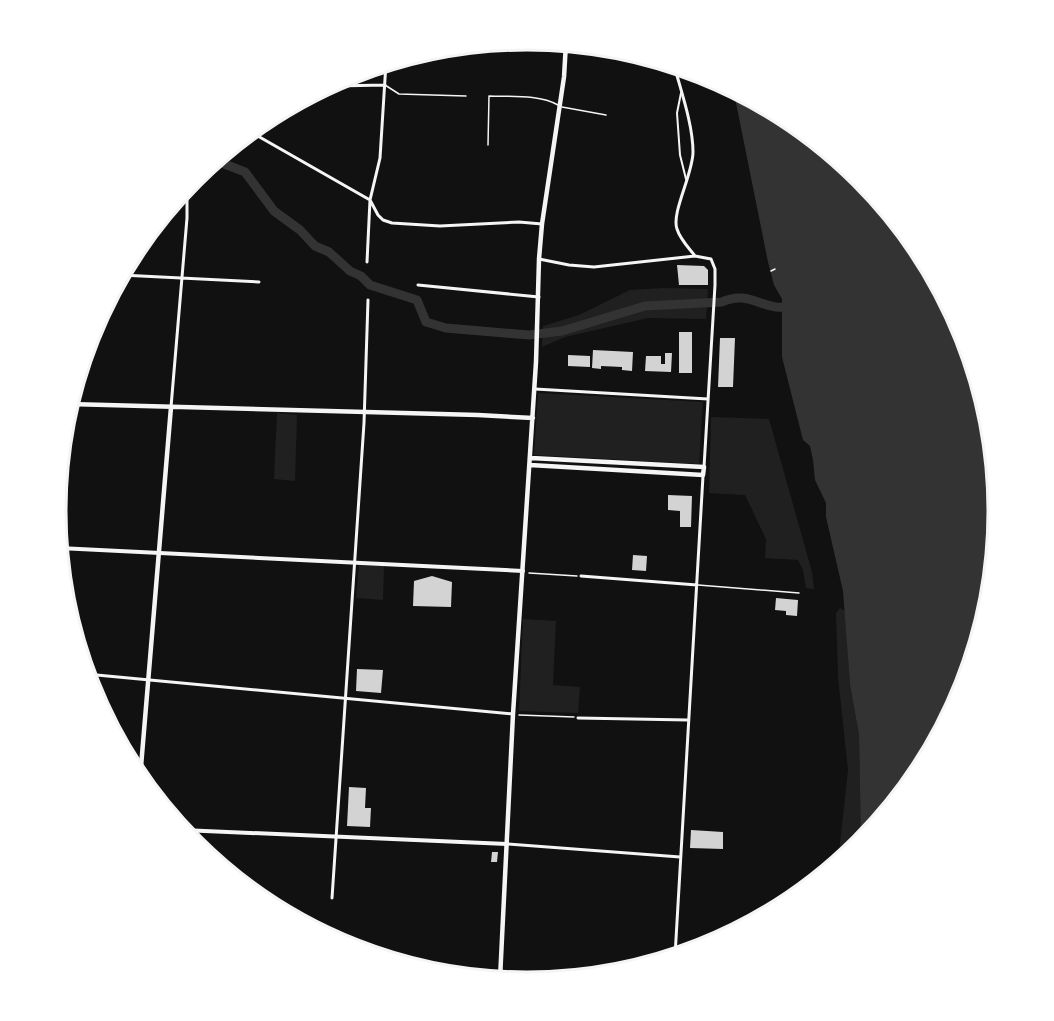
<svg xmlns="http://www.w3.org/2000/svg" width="1054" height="1021" viewBox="0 0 1054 1021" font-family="Raleway,sans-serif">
  <rect width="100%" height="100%" fill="#111"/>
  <path fill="#202020" d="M 663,288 L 708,289 L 706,319 L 648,318 L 565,337 L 542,347 L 543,326 L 579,315 L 630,290 Z
    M 538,393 L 703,402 L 699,464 L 534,455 Z
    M 277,413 L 297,415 L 295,481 L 274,479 Z
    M 711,417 L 769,419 L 812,572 L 814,589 L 806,588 L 803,570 L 798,560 L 765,558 L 766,539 L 745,495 L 709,493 Z
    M 359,565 L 384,566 L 383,600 L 356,598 Z
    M 840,608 L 845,611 L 850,685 L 859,735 L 861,844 L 838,862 L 848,770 L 838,677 L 836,613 Z
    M 523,619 L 556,621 L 553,685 L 580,687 L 578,713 L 519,711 Z"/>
  <path fill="#333" d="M 733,88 L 789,119 L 861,177 L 919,249 L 963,330 L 990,419 L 998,511 L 989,603 L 962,691 L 919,773 L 861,844 L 859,735 L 850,685 L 843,591 L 826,517 L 826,503 L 815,480 L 813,460 L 810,446 L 803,440 L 782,357 L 782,299 L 774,285 L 768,262 Z"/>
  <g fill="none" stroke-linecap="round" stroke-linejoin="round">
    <path stroke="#333" stroke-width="9" d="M 214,160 L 245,172 L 274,211 L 300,230 L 315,246 L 329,252 L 350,271 L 361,276 L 370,285 L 417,300 L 426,322 L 446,328 L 529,335 L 562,331 L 645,306 L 722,302 C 750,288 767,315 792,305"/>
  </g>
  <path fill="#d3d3d3" d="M 677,265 L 704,266 L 708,270 L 708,285 L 679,285 Z
    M 679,332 L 692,332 L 692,373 L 679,373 Z
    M 720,338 L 735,338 L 733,387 L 718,387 Z
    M 593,350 L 633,352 L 632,371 L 622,370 L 622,367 L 601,366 L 601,369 L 592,368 Z
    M 665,353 L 672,353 L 671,372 L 645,371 L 646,356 L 661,356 L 661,364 L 665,364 Z
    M 568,355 L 590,356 L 590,367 L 568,366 Z
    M 668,495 L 692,496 L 691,527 L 680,527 L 680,511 L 668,510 Z
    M 633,555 L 647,556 L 646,571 L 632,570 Z
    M 432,576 L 452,582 L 451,607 L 413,606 L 414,581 Z
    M 776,598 L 798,600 L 797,616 L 786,615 L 786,611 L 775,610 Z
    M 357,669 L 383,670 L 381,693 L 356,691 Z
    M 349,787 L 366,788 L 365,808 L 371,808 L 370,827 L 347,826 Z
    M 691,830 L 723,832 L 723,849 L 690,848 Z
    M 492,852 L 498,852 L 497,862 L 491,862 Z"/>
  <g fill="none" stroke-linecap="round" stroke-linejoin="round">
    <path stroke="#f5f5f5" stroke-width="1.5" d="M 771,271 L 775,269
      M 529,573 L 577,576
      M 519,715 L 574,717"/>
    <path stroke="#f5f5f5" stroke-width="1.5" d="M 385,85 L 399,94 L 466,96
      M 562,107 L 606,115
      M 488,145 L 489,96 C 510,97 539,94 558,105
      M 698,585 L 799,593"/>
    <path stroke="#f5f5f5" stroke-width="2" d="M 681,93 L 677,113 L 680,155 L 686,179"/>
    <path stroke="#f5f5f5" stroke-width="3" d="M 674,65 C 681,91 693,125 693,152 C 693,174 671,213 677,229 C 680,239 688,247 695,256
      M 329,84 L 335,86 L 385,85
      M 247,133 L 256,135 L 370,200 L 378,215 L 383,220 L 392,223 L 440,226 L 519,222 L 542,224
      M 539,259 L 569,265 L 594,267 L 695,256 L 711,259 L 715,269 L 715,285 L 704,467
      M 367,262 L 370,200 L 380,158 L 386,63
      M 121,275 L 259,282
      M 418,285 L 539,297
      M 535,389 L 708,399
      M 171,407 L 187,218 L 187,186
      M 581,576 L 697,585
      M 86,674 L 513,714
      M 578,718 L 688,720
      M 507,844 L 680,857
      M 332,898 L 364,423 L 368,300
      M 675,956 L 703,476"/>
    <path stroke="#f5f5f5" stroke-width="4" d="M 59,548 L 523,571
      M 182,830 L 507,844"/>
    <path stroke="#f5f5f5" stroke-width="4.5" d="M 69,404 L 478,415 L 533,418
      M 530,465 L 703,475 L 704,467 L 531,458
      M 140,779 L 171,407
      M 500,979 L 513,714 L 536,362 L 539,259 L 542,224 L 564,77 L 566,43"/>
  </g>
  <path d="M0 0H1054V1021H0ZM66 511a461 461 0 1 1 922 0a461 461 0 1 1-922 0Z" fill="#fff" fill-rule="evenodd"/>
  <path fill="none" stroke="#f5f5f5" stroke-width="3" d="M66 511a461 461 0 1 1 922 0a461 461 0 1 1-922 0Z"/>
</svg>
